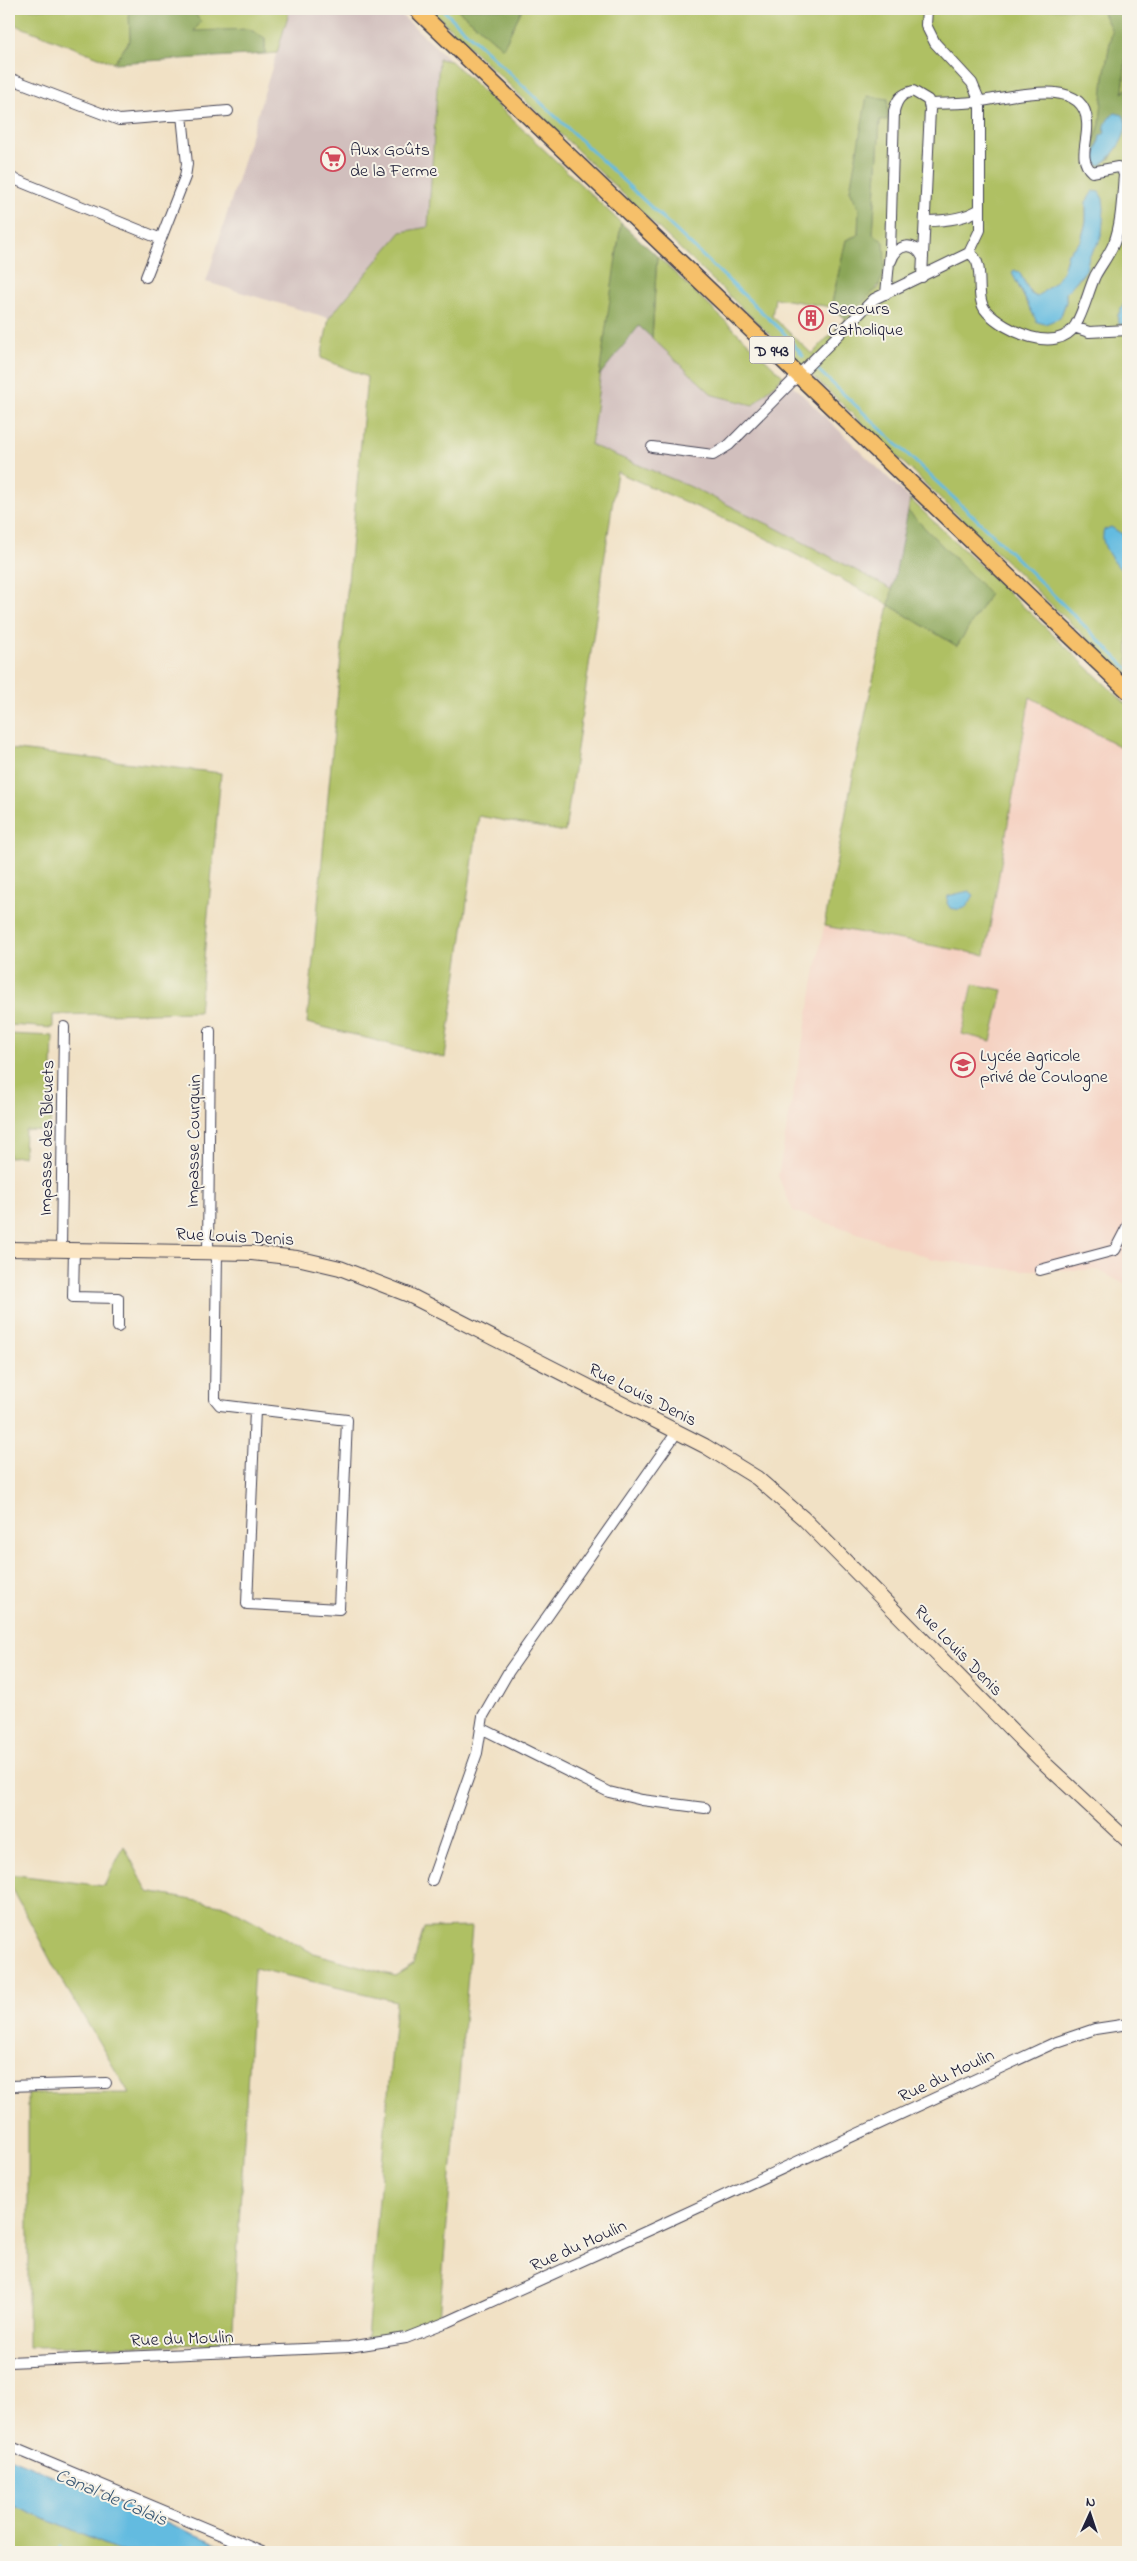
<svg xmlns="http://www.w3.org/2000/svg" width="1137" height="2561" viewBox="0 0 1137 2561" font-family="'Indie Flower',sans-serif">
  <rect width="100%" height="100%" fill="#f7f3e8"/>
  <filter id="ink" filterUnits="userSpaceOnUse"><feTurbulence type="fractalNoise" baseFrequency=".02" numOctaves="2"/><feDisplacementMap in="SourceGraphic" scale="10" xChannelSelector="R" yChannelSelector="G"/><feConvolveMatrix kernelMatrix="1 2 1 2 8 2 1 2 1" color-interpolation-filters="sRGB"/></filter>
  <filter id="wash" filterUnits="userSpaceOnUse"><feTurbulence type="fractalNoise" baseFrequency=".0096" numOctaves="4" result="noise"/><feDisplacementMap in="SourceGraphic" scale="20" xChannelSelector="R" yChannelSelector="G"/><feGaussianBlur stdDeviation="1.12" result="paint"/><feColorMatrix in="noise" values="0 0 0 0 0 0 0 0 0 0 0 0 0 0 0 0 0 1.4 0 .05"/><feComposite in="paint" operator="in"/></filter>
  <g filter="url(#wash)">
    <rect width="100%" height="100%" fill="#f1e1c5"/>
    <path fill="#f5d2c2" d="M 1030,697 L 1128,751 L 1128,1286 L 1098,1270 L 1015,1270 L 933,1259 L 793,1211 L 778,1176 L 824,926 L 984,955 Z"/>
    <path fill="#d1bfbd" d="M 290,9 L 395,9 L 451,61 L 439,60 L 428,227 L 401,232 L 329,318 L 206,282 Z
      M 639,326 L 713,395 L 753,405 L 783,376 L 910,499 L 893,590 L 776,528 L 689,486 L 591,445 L 599,376 Z"/>
    <path fill="#afc063" stroke="#68714f" fill-rule="evenodd" d="M 9,9 L 129,9 L 130,40 L 114,63 L 13,24 L 9,22 Z
      M 203,9 L 290,9 L 277,53 L 265,54 L 265,38 L 193,31 L 194,12 Z
      M 430,9 L 457,9 L 503,48 L 522,9 L 1101,9 L 1112,31 L 1104,77 L 1100,124 L 1092,147 L 1119,138 L 1128,117 L 1128,296 L 1118,315 L 1119,324 L 1128,324 L 1128,678 ZM 888,99 L 880,120 L 873,234 L 884,242 L 879,288 L 864,299 L 812,354 L 772,316 L 775,298 L 831,307 L 846,240 L 858,235 L 859,209 L 850,190 ZM 1086,202 L 1103,222 L 1099,242 L 1089,256 L 1083,275 L 1070,287 L 1066,293 L 1066,302 L 1060,318 L 1029,307 L 1018,285 L 1019,272 L 1031,294 L 1037,297 L 1056,281 L 1063,271 L 1068,253 L 1081,241 L 1086,222 Z
      M 1128,26 L 1128,87 L 1123,94 Z
      M 439,59 L 451,61 L 621,223 L 591,445 L 689,486 L 776,528 L 893,590 L 889,605 L 957,646 L 989,594 L 908,511 L 910,499 L 1128,706 L 1128,751 L 1030,697 L 985,955 L 824,926 L 859,745 L 889,605 L 756,533 L 617,472 L 565,832 L 479,816 L 445,1058 L 307,1023 L 367,377 L 321,358 L 329,318 L 401,232 L 428,227 Z
      M 657,256 L 783,376 L 753,405 L 713,395 L 652,338 Z
      M 9,749 L 221,773 L 199,1012 L 53,1015 L 53,1028 L 9,1025 Z
      M 973,984 L 1003,990 L 991,1041 L 962,1034 Z
      M 9,1034 L 53,1036 L 50,1131 L 25,1130 L 24,1156 L 9,1157 Z
      M 124,1846 L 148,1892 L 226,1906 L 313,1953 L 395,1976 L 413,1965 L 424,1928 L 472,1927 L 439,2318 L 420,2327 L 367,2338 L 396,2001 L 254,1968 L 232,2344 L 28,2347 L 28,2094 L 129,2093 L 54,1967 L 9,1882 L 9,1874 L 104,1886 Z
      M 9,2504 L 123,2552 L 9,2552 Z"/>
    <path fill="#8ba659" stroke="#56644a" d="M 129,9 L 203,9 L 194,12 L 201,22 L 194,31 L 249,29 L 265,38 L 265,54 L 114,63 L 130,40 Z
      M 457,9 L 522,9 L 503,48 Z
      M 1101,9 L 1126,9 L 1128,26 L 1123,93 L 1128,87 L 1128,117 L 1111,158 L 1098,166 L 1090,161 L 1092,147 L 1100,124 L 1104,77 L 1112,31 Z
      M 867,96 L 888,99 L 887,120 L 880,120 L 873,234 L 884,242 C 888,292 875,286 846,319 L 831,307 L 846,240 L 858,235 L 859,209 L 850,190 Z
      M 621,223 L 657,256 L 652,338 L 639,326 L 599,376 Z
      M 908,511 L 990,594 L 957,646 L 889,605 Z"/>
    <path fill="#63bbe0" stroke="#426e8e" d="M 1115,113 L 1123,115 C 1133,132 1113,156 1100,166 L 1094,162 L 1100,136 L 1105,133 C 1103,126 1108,117 1115,113 Z
      M 1093,191 L 1099,192 L 1103,199 L 1104,209 L 1102,233 L 1099,242 L 1089,256 L 1086,270 L 1066,293 L 1066,302 L 1060,318 L 1045,324 L 1037,322 L 1012,273 L 1014,270 L 1019,272 L 1031,294 L 1037,297 L 1056,281 L 1063,271 L 1068,253 L 1081,241 L 1086,222 L 1086,202 Z
      M 1128,296 L 1128,324 L 1119,324 L 1118,315 Z
      M 1111,527 L 1128,538 L 1128,578 C 1118,566 1098,547 1104,530 Z
      M 969,891 L 974,895 C 967,906 967,912 950,908 L 947,903 L 948,896 Z
      M 9,2457 L 237,2552 L 123,2552 L 9,2504 Z"/>
    <g fill="none" stroke-linecap="round" stroke-linejoin="round">
      <path stroke="#63bbe0" stroke-width="3" d="M 442,9 L 784,333 L 803,356
        M 817,369 L 990,532 L 1128,669
        M 61,2552 L 61,2546"/>
    </g>
  </g>
  <g filter="url(#ink)">
    <g fill="none" stroke-linecap="round" stroke-linejoin="round">
      <defs>
        <path id="street" d="M 9,78 L 119,120 L 228,111
          M 929,104 C 946,103 965,104 982,101 C 1010,97 1085,75 1087,122 C 1089,140 1077,159 1092,172 L 1118,167 L 1122,169 L 1124,175 C 1122,197 1122,222 1114,243 C 1109,255 1101,265 1095,276 C 1088,292 1084,311 1075,326 C 1056,355 1005,331 987,312 C 972,297 988,263 969,253
          M 9,177 L 161,239
          M 925,221 C 943,221 965,219 980,209
          M 891,261 C 897,243 915,241 923,258
          M 146,277 L 185,177 L 187,164 L 182,115
          M 886,294 L 890,252 L 894,111 C 897,99 901,94 913,91 L 928,100 L 930,109 L 922,277
          M 1074,327 L 1089,332 L 1128,330
          M 652,447 L 713,455 L 729,445 L 874,299 L 969,253 L 980,230 L 980,102 L 972,83 L 935,43 L 926,25 L 927,9
          M 61,1250 L 64,1027
          M 74,1250 L 73,1297 L 118,1298 L 118,1327
          M 208,1252 L 210,1031
          M 217,1252 L 215,1399 L 220,1405 L 347,1420 L 339,1609 L 247,1604 L 255,1410
          M 1040,1270 L 1115,1250 L 1128,1225
          M 481,1728 L 609,1792 L 642,1800 L 705,1808
          M 432,1880 L 477,1753 L 483,1716 L 509,1671 L 677,1432
          M 9,2086 L 106,2083
          M 9,2362 L 349,2347 L 406,2338 L 447,2322 L 654,2228 L 1054,2043 L 1095,2029 L 1128,2024
          M 9,2446 L 262,2552"/>
        <path id="secondary" d="M 9,1249 L 252,1253 L 297,1258 L 340,1268 L 409,1295 L 705,1446 L 757,1478 L 803,1518 L 1041,1760 L 1128,1841"/>
        <path id="primary" d="M 416,9 L 1128,691"/>
      </defs>
      <use href="#street" stroke="#413f50" stroke-width="12"/>
      <use href="#secondary" stroke="#413f50" stroke-width="16"/>
      <use href="#primary" stroke="#413f50" stroke-width="18"/>
      <use href="#street" stroke="#fff" stroke-width="10"/>
      <use href="#secondary" stroke="#fbe6c4" stroke-width="14"/>
      <use href="#primary" stroke="#f6c06b" stroke-width="15"/>
    </g>
  </g>
  <defs>
    <symbol id="supermarket-ring" viewBox="-11 -11 22 22"><circle r="9.5" fill="#f7f3e8" stroke="#d1495b" stroke-width="1.5"/><path d="M-6-5.5h2.5l.6 2H6L4.5 2H-2.5L-4.4-4H-6ZM-1.5 3.2a1.3 1.3 0 1 0 .1 0ZM3 3.2a1.3 1.3 0 1 0 .1 0Z" fill="#d1495b"/></symbol>
    <symbol id="building-ring" viewBox="-11 -11 22 22"><circle r="9.5" fill="#f7f3e8" stroke="#d1495b" stroke-width="1.5"/><path d="M-4-6H4V6H1V3H-1V6H-4ZM-2.5-4.3h1.7v1.8h-1.7ZM.8-4.3h1.7v1.8H.8ZM-2.5-1h1.7V.8h-1.7ZM.8-1h1.7V.8H.8Z" fill="#d1495b"/></symbol>
    <symbol id="school-ring" viewBox="-11 -11 22 22"><circle r="9.5" fill="#f7f3e8" stroke="#d1495b" stroke-width="1.5"/><path d="M0-5L7-2L0 1L-7-2ZM-4 1L0 2.5L4 1V4Q0 6-4 4Z" fill="#d1495b"/></symbol>
  </defs>
  <g fill-rule="evenodd">
    <use href="#supermarket-ring" x="319" y="145" width="28" height="28"/>
    <use href="#building-ring" x="797" y="304" width="28" height="28"/>
    <use href="#school-ring" x="949" y="1051" width="28" height="28"/>
  </g>
  <g text-anchor="middle" stroke-width="4" stroke-linejoin="round" paint-order="stroke">
    <rect fill="#f7f3e8" stroke="#62616f" stroke-width="1" x="749.5" y="336.5" width="45" height="27" rx="4"/>
    <g font-size="16" font-weight="bold" fill="#22223b">
      <text x="772" y="356">D 943</text>
    </g>
    <g font-size="18" fill="#22223b" stroke="#f7f3e8" text-anchor="start">
      <text x="350" y="155">Aux Goûts<tspan x="350" dy="21">de la Ferme</tspan></text>
      <text x="828" y="314">Secours<tspan x="828" dy="21">Catholique</tspan></text>
      <text x="980" y="1061">Lycée agricole<tspan x="980" dy="21">privé de Coulogne</tspan></text>
    </g>
    <g font-size="18" fill="#22223b" stroke="#f7f3e8">
      <text transform="translate(46 1138) rotate(-89)" y="6">Impasse des Bleuets</text>
      <text transform="translate(193 1141) rotate(-89)" y="6">Impasse Courquin</text>
      <text transform="translate(235 1236) rotate(3)" y="6">Rue Louis Denis</text>
      <text transform="translate(643 1394) rotate(27)" y="6">Rue Louis Denis</text>
      <text transform="translate(959 1650) rotate(46)" y="6">Rue Louis Denis</text>
      <text transform="translate(946 2075) rotate(-25)" y="6">Rue du Moulin</text>
      <text transform="translate(578 2245) rotate(-24)" y="6">Rue du Moulin</text>
      <text transform="translate(182 2338) rotate(-2)" y="6">Rue du Moulin</text>
    </g>
    <g font-size="19" font-style="italic" fill="#395875" stroke="#f7f3e8">
      <text transform="translate(112 2496) rotate(23)" y="7">Canal de Calais</text>
    </g>
  </g>
  <rect width="1137" height="2561" fill="none" stroke="#f7f3e8" stroke-width="30"/>
  <g transform="translate(1090 2514) rotate(3)" stroke="#f7f3e8" stroke-width="4" paint-order="stroke">
  <path d="M0-4L9 19L0 12L-9 19Z" fill="#22223b"/>
  <text y="-8" font-size="14" font-weight="bold" text-anchor="middle" fill="#22223b">N</text>
  </g>
</svg>
